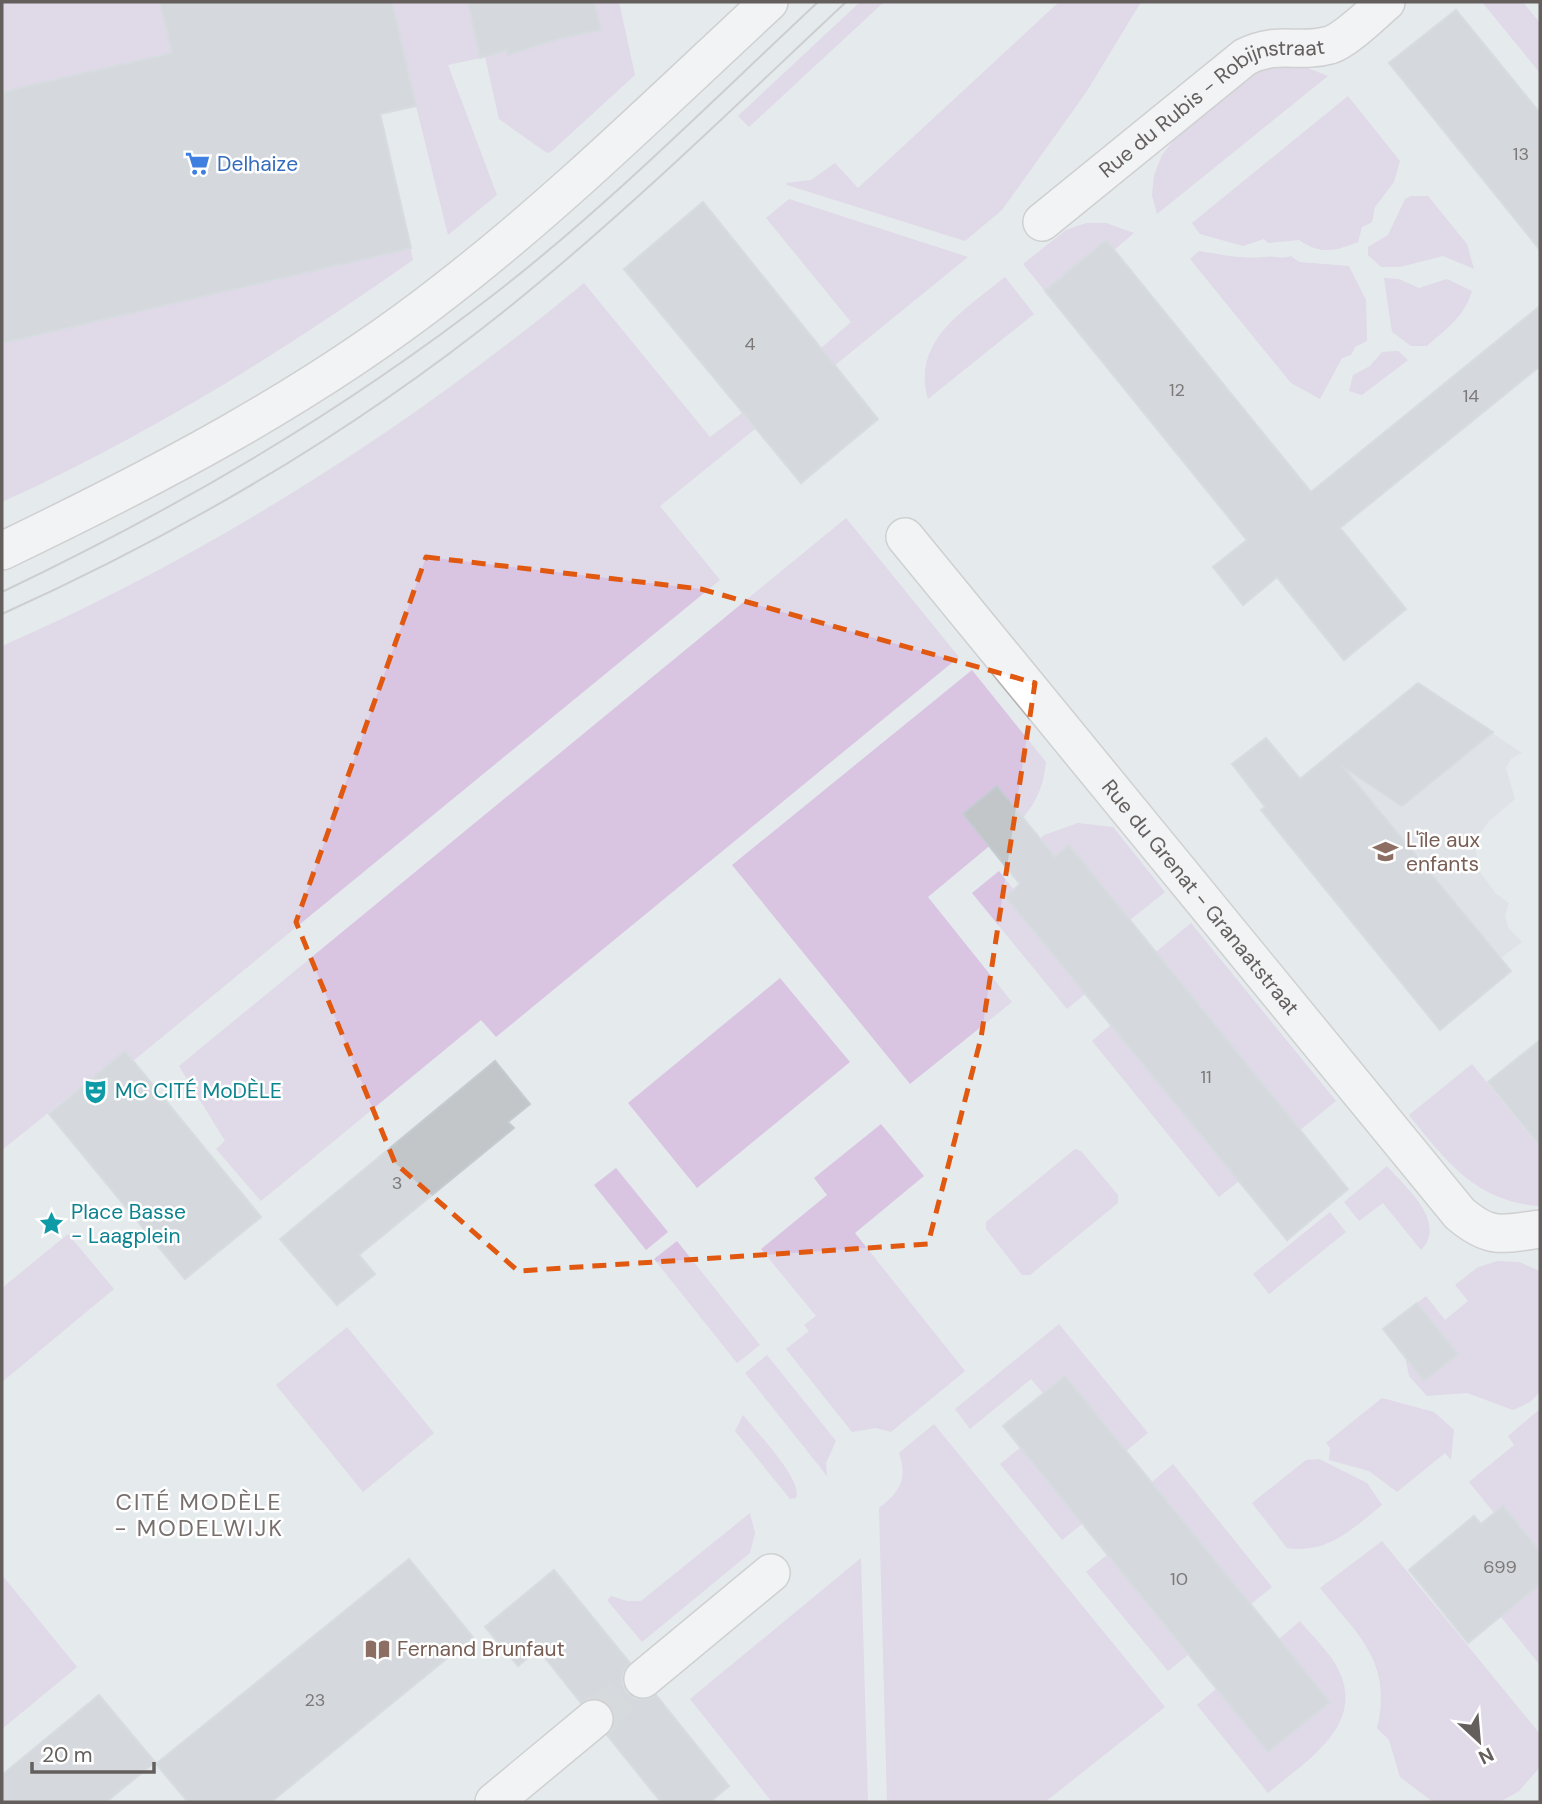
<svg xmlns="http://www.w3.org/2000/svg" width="1542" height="1804" viewBox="0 0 1542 1804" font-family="'DM Sans',sans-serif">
  <rect width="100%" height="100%" fill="#e5eaed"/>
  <path fill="#d7dbe0" d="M 1418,683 L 1522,753 L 1511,759 L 1506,768 L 1515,799 L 1489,821 L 1478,836 L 1475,847 L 1480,872 L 1496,894 L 1509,903 L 1505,915 L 1508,927 L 1522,942 L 1501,958 L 1511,971 L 1440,1030 L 1261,810 Z"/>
  <path fill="#d9c5e2" d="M 2,2 L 619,2 L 635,75 L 552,151 L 547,153 L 499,119 L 485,57 L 448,65 L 497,195 L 448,235 L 416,106 L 381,114 L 413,260 C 282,352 148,436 2,502 Z
    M 860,2 L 884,2 L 749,127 L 738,116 Z
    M 1059,2 L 1141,2 L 1087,91 L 1002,210 L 965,241 L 787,185 L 786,183 L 811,180 L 835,163 L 858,188 Z
    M 1482,2 L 1523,2 L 1540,23 L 1540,73 Z
    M 1300,65 L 1328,76 L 1157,214 L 1152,195 L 1154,175 L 1162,155 L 1174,140 L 1254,75 L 1271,67 Z
    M 1348,96 L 1400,161 L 1394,182 L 1375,207 L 1372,222 L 1362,227 L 1358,242 C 1336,251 1320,255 1299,240 L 1268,243 L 1264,239 L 1243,246 L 1200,234 L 1192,223 Z
    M 1411,196 L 1428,196 L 1467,244 L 1474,269 L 1443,256 L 1400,267 L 1381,267 L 1368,255 L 1368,247 L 1388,235 L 1405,199 Z
    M 789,199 L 968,257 L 834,366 L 820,349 L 851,322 L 766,218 Z
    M 1086,223 L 1106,223 L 1134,233 L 1114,250 L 1106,241 L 1045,291 L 1023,264 L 1066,230 Z
    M 1199,251 C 1226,255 1238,259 1265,257 C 1276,255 1280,260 1291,256 L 1299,262 L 1349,266 L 1366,300 L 1367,341 L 1355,347 L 1351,355 L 1342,358 L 1320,399 L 1291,383 L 1190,259 Z
    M 1005,277 L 1034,314 L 928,399 C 911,340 965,310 1005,277 Z
    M 1384,278 L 1399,279 L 1419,288 L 1447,279 L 1472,291 C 1465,316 1446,329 1427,346 L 1411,346 L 1392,332 Z
    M 584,283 L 710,437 L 742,413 L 755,429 L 660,506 L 720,580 L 133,1061 L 125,1051 L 2,1150 L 2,646 C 213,553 406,430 584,283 Z
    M 1398,351 L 1408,360 L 1362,395 L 1349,391 L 1353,375 L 1370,366 L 1382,352 Z
    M 846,518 L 959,657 L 496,1037 L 481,1020 L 261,1201 L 216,1149 L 225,1141 L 179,1066 Z
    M 972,670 L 1046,762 C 1044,784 1037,801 1023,818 L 928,897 L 1012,1002 L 910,1084 L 732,865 Z
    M 1078,823 L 1113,827 L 1165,892 L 1130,920 L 1068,846 L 1045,865 L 1031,848 L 1044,835 Z
    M 999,871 L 1014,890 L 1006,897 L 1085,994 L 1067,1009 L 972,893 Z
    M 1191,923 L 1336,1101 L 1300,1130 L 1156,952 Z
    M 780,978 L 850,1062 L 697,1188 L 628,1103 Z
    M 1111,1025 L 1239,1181 L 1219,1197 L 1092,1041 Z
    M 1472,1064 L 1540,1148 L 1540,1206 C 1476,1202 1446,1161 1409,1115 Z
    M 881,1124 L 924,1176 L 855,1233 L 965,1371 L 891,1432 L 876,1428 L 852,1432 L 786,1349 L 809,1331 L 804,1325 L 816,1316 L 761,1249 L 827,1195 L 814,1178 Z
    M 1075,1149 L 1081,1151 L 1118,1195 L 1118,1203 L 1030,1275 L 1022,1275 L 986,1229 L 986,1222 Z
    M 1387,1166 C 1405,1187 1448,1222 1421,1250 L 1383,1203 L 1359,1221 L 1344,1202 Z
    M 616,1168 L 668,1232 L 646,1250 L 594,1185 Z
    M 1330,1212 L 1346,1232 L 1269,1294 L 1253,1274 Z
    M 68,1234 L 114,1289 L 2,1382 L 2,1288 Z
    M 677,1241 L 760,1345 L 737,1363 L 654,1259 Z
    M 1498,1261 L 1519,1262 L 1540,1271 L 1540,1392 L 1530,1402 L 1513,1410 L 1467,1393 L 1427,1396 L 1409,1376 L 1405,1356 L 1424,1380 L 1458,1354 L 1417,1303 L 1426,1296 L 1445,1320 L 1468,1301 L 1455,1285 L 1478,1267 Z
    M 1059,1324 L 1148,1433 L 1126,1451 L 1065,1376 L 1043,1393 L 1031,1379 L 970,1429 L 955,1409 Z
    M 347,1327 L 434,1433 L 363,1492 L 276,1385 Z
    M 767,1355 L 836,1441 L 826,1463 L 827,1476 L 745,1373 Z
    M 1382,1398 L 1434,1412 L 1454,1430 L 1451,1460 L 1445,1453 L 1397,1492 L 1369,1471 L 1329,1460 L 1330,1448 L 1326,1443 Z
    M 1540,1409 L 1540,1551 L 1504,1506 L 1494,1513 L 1469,1482 L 1514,1445 L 1508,1436 Z
    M 743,1415 C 755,1430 804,1481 796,1498 L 790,1499 L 735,1431 Z
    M 934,1424 L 1165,1707 L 1045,1802 L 887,1802 L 879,1508 C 900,1492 908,1479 899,1453 Z
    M 1020,1448 L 1082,1524 L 1062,1540 L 1000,1464 Z
    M 1319,1459 L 1367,1483 L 1382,1505 C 1352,1529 1328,1554 1287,1548 L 1252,1503 L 1306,1460 Z
    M 1173,1464 L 1272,1587 L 1251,1604 L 1152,1482 Z
    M 750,1513 L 755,1533 L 750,1553 L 642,1642 L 607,1600 L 611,1596 L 627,1601 L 641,1601 Z
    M 1382,1541 L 1540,1734 L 1540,1767 L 1519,1791 L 1500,1802 L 1433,1802 L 1400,1777 L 1389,1740 L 1377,1728 C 1393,1662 1358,1635 1320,1588 Z
    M 1107,1555 L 1188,1655 L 1168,1671 L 1086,1572 Z
    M 861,1558 L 868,1802 L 772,1802 L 690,1699 Z
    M 2,1575 L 77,1667 L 2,1729 Z
    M 1540,1584 L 1540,1665 L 1500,1616 Z
    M 1300,1621 C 1313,1637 1332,1654 1340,1673 C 1364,1728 1303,1763 1268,1793 L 1197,1705 L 1216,1689 L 1268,1752 L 1329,1702 L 1279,1639 Z"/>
  <path fill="#c2c6c9" stroke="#c4ccd1" stroke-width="2" d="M 160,2 L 392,2 L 416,106 L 380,114 L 411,248 L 2,343 L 2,92 L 172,53 Z
    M 468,2 L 594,2 L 601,30 L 561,38 L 508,55 L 507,50 L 480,58 Z
    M 1456,10 L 1540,113 L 1540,250 L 1389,63 Z
    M 703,202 L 878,419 L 801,483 L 624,269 Z
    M 1106,240 L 1311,492 L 1540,306 L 1540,366 L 1340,528 L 1406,609 L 1344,660 L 1277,577 L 1243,605 L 1213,567 L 1247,540 L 1045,291 Z
    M 1418,683 L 1493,732 L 1402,806 L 1342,766 L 1511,971 L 1440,1030 L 1261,810 L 1265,807 L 1232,764 L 1266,738 L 1300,779 Z
    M 997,786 L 1055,857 L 1069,845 L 1348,1189 L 1287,1240 L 1006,897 L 1020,884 L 963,814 Z
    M 1540,1040 L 1540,1146 L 1488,1082 Z
    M 125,1051 L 261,1217 L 185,1279 L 49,1114 Z
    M 495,1061 L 530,1104 L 508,1122 L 514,1128 L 359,1255 L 375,1274 L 337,1305 L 280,1239 Z
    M 1417,1303 L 1458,1354 L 1424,1381 L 1383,1329 Z
    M 1065,1376 L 1330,1702 L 1268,1752 L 1003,1426 Z
    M 1503,1506 L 1540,1551 L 1540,1584 L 1468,1643 L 1409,1570 L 1474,1516 L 1481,1524 Z
    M 409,1559 L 473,1637 L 271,1802 L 188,1802 L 156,1764 Z
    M 554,1570 L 630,1663 L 623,1672 L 622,1683 L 626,1692 L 636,1699 L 647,1699 L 656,1695 L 729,1786 L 710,1802 L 661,1802 L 607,1735 L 613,1727 L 615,1716 L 610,1705 L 602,1700 L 591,1698 L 581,1703 L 538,1649 L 518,1666 L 485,1627 Z
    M 99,1695 L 155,1762 L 106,1802 L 2,1802 L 2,1775 Z"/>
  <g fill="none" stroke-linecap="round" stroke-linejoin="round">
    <path stroke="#c5c7c9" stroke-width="37" stroke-dasharray="37 18" stroke-linecap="butt" d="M 594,1719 L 643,1679"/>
    <defs>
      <g id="street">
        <path id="s1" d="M 1042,222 L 1245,57 C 1279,40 1298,54 1330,45 C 1346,40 1373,13 1386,2"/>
        <path id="s2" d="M 905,537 L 1460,1214 C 1491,1240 1502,1234 1540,1229"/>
        <path d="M 2,551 C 156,477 310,397 445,291 C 559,203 663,100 769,2"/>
        <path d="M 643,1679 L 771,1573"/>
        <path d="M 494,1802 L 594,1719"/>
      </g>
    </defs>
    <use href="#street" stroke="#b6b2b0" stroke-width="40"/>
    <use href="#street" stroke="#fff" stroke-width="37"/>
    <path stroke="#aeadad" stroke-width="2" d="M 2,592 C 180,507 341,413 497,292 C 611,203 713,100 818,2
      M 2,614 C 184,532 357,430 513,304 C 629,210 737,104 846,2"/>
  </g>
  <path d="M0 0H1542V1804H0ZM 426,557 L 701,589 L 1035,683 L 981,1038 L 928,1244 L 518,1271 L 395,1163 L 296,922 Z" fill="#e5eaed" fill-opacity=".55" fill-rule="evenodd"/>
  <path fill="none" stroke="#e15910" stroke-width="5" stroke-dasharray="14 9" stroke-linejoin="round" d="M 426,557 L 701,589 L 1035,683 L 981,1038 L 928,1244 L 518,1271 L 395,1163 L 296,922 Z"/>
  <defs>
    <symbol id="supermarket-bare" viewBox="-9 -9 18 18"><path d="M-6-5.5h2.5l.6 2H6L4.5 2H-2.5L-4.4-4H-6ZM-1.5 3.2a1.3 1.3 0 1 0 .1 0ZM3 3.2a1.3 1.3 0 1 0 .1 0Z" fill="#3f7fe0" stroke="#fff" stroke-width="2.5" paint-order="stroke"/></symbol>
    <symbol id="school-bare" viewBox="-9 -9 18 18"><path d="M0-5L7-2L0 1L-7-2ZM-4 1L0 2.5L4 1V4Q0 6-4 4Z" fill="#8d6e63" stroke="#fff" stroke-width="2.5" paint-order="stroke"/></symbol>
    <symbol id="theatre-bare" viewBox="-9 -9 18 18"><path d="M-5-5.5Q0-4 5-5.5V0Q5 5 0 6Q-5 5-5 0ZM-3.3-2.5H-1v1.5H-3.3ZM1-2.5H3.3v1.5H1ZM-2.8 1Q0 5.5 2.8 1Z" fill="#0f9aa8" stroke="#fff" stroke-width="2.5" paint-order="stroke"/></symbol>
    <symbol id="sight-bare" viewBox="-9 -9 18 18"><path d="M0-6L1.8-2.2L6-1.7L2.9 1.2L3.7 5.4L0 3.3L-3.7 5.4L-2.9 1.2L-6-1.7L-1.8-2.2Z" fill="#0f9aa8" stroke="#fff" stroke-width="2.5" paint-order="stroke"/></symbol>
    <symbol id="library-bare" viewBox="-9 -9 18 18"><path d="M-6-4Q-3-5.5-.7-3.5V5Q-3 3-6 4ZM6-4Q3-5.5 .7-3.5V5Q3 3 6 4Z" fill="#8d6e63" stroke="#fff" stroke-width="2.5" paint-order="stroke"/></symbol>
  </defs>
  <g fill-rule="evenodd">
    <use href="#supermarket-bare" x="180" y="146" width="35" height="35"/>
    <use href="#school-bare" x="1368" y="834" width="35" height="35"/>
    <use href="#theatre-bare" x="78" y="1074" width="35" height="35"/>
    <use href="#sight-bare" x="34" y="1206" width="35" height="35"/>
    <use href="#library-bare" x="360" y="1632" width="35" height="35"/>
  </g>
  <g text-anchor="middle" stroke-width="5" stroke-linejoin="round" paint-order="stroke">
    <g font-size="18" fill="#7c7978">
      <text x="1521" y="160">13</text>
      <text x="750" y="350">4</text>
      <text x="1177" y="396">12</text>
      <text x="1471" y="402">14</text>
      <text x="1206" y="1083">11</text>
      <text x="397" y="1189">3</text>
      <text x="1500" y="1573">699</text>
      <text x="1179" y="1585">10</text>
      <text x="315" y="1706">23</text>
    </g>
    <g font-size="21" fill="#645f5d" stroke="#fff">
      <text dy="7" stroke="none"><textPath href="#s1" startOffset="210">Rue du Rubis - Robijnstraat</textPath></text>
      <text dy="7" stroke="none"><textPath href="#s2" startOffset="466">Rue du Grenat - Granaatstraat</textPath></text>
    </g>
    <g font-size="21" fill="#366cbe" stroke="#fff" text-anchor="start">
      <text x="217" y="171">Delhaize</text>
    </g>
    <g font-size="21" fill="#785e54" stroke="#fff" text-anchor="start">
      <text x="1406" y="847">L'île aux<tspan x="1406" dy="24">enfants</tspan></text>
      <text x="397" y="1656">Fernand Brunfaut</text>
    </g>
    <g font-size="21" fill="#0d838f" stroke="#fff" text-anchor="start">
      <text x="115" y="1098">MC CITÉ MoDÈLE</text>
      <text x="71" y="1219">Place Basse<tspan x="71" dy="24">- Laagplein</tspan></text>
    </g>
    <g font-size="23" letter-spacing="2" fill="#766f6e" stroke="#fff">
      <text x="199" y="1510">CITÉ MODÈLE<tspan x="199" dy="26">- MODELWIJK</tspan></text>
    </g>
  </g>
  <rect width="1542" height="1804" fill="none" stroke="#645f5d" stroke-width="7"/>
  <g transform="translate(1479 1741) rotate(154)" stroke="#ffffff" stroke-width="5" paint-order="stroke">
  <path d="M0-5L12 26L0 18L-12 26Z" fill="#645f5d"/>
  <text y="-10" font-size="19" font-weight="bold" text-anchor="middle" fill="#645f5d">N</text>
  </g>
  <path d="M32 1762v10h122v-10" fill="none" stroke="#645f5d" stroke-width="3.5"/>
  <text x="42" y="1762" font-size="21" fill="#645f5d" stroke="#ffffff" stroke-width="5" paint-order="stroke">20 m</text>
</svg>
